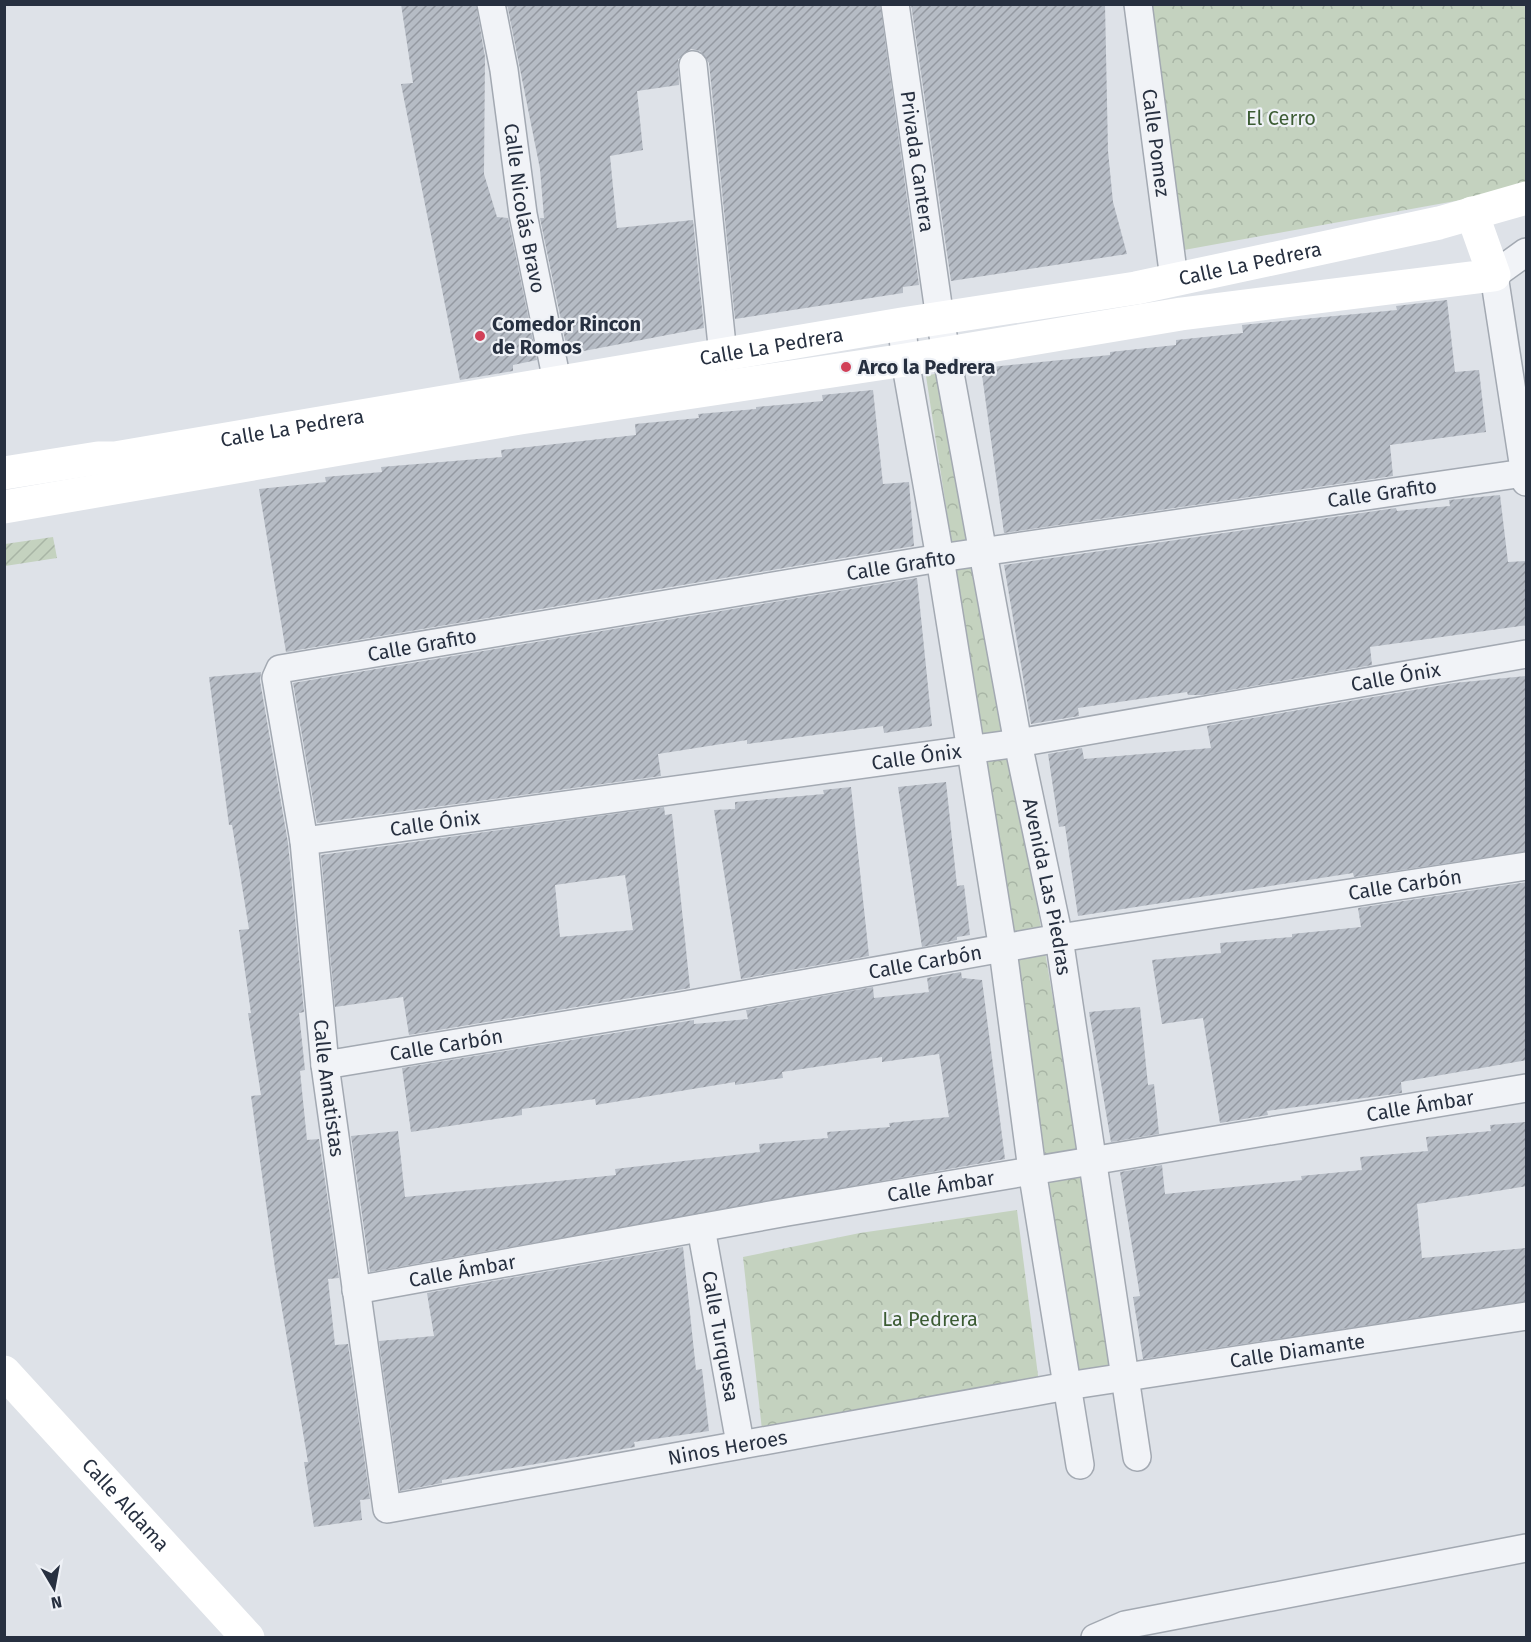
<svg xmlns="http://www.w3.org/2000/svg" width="1531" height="1642" viewBox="0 0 1531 1642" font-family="'Fira Sans',sans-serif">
  <defs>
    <pattern id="park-crowns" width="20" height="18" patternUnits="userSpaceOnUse" patternTransform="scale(1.5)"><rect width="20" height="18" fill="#c4d2bf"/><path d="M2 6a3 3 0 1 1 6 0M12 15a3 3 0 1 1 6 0" fill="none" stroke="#a8b5a5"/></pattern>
    <pattern id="garden-furrows" width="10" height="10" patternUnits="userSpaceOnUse" patternTransform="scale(1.5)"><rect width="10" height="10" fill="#c4d2bf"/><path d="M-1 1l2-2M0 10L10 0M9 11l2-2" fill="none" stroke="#a8b5a5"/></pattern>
    <pattern id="building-hatch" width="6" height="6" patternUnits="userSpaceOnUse" patternTransform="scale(1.5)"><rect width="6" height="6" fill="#b6bcc5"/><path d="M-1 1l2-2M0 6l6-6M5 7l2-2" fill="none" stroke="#9499a1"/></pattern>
  </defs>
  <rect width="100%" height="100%" fill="#dee2e8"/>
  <path fill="url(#park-crowns)" d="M 1149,5 L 1526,5 L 1526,182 L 1472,198 L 1184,250 Z
    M 947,371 L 1118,1384 L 1081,1391 L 926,376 Z
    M 1017,1210 L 1041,1399 L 763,1439 L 743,1257 L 860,1233 Z"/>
  <path fill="url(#garden-furrows)" d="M 53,537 L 57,558 L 5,566 L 5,544 Z"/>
  <path fill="url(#building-hatch)" fill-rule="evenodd" d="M 401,4 L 476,4 L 485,57 L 484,174 L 497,217 L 508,218 L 537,360 L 513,365 L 513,371 L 460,380 L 401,84 L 413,83 Z
    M 507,4 L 880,4 L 919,285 L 903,287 L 903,293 L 735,319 L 709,63 L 700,51 L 691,49 L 678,59 L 679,85 L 637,91 L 643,150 L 610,156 L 617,228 L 693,220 L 704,328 L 568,354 L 540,218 L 544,218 L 540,169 Z
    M 911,4 L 1105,4 L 1108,151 L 1113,202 L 1127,254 L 951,281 Z
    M 1447,300 L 1455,372 L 1479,370 L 1486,432 L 1390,445 L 1393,476 L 1004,533 L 981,368 L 1110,355 L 1110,352 L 1176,345 L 1176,340 L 1243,333 L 1242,325 L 1397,310 L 1396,306 Z
    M 873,390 L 883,484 L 909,482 L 914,546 L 286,652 L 259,489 L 326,482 L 325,477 L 382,472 L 381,467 L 502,457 L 501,450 L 636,435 L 635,424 L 699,418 L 698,414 L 756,409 L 756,407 L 823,401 L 822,395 Z
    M 1500,495 L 1508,562 L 1527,561 L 1527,625 L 1370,647 L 1372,665 L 1202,695 L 1188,695 L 1187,692 L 1078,708 L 1079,716 L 1031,724 L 1004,565 L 1396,508 L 1397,511 L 1450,506 L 1449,500 Z
    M 917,578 L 932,726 L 884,733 L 883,726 L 747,744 L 747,740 L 658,754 L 661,776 L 317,823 L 293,683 Z
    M 261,672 L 260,681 L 288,843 L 304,1012 L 299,1013 L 305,1070 L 300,1071 L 307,1140 L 319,1139 L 339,1278 L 328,1279 L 335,1345 L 348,1344 L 370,1499 L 360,1500 L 362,1520 L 314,1527 L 304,1462 L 308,1462 L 275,1268 L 251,1096 L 261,1095 L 248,1013 L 251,1013 L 239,930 L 249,929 L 232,825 L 229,825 L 209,677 Z
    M 1527,676 L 1527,851 L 1354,877 L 1353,873 L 1078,916 L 1065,826 L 1059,827 L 1048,754 L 1082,748 L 1084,759 L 1211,748 L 1207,726 L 1454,683 Z
    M 946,782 L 957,886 L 964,885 L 970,935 L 957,937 L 957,940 L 922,947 L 898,787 Z
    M 851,787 L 869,956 L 741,979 L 714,810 L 735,809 L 735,802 L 824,794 L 823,790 Z
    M 664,807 L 665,815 L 672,814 L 690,988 L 409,1035 L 403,997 L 335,1007 L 321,855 ZM 625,875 L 633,930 L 560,937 L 555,885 Z
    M 1527,882 L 1527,1060 L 1401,1082 L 1402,1093 L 1267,1111 L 1268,1115 L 1220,1123 L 1203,1018 L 1162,1024 L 1152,960 L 1221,953 L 1220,943 L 1292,937 L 1292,934 L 1361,927 L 1358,908 Z
    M 961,972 L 962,978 L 982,980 L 1005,1159 L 370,1272 L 351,1136 L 398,1131 L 405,1197 L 616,1175 L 615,1169 L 760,1152 L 759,1144 L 828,1138 L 827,1132 L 890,1127 L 889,1123 L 949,1117 L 939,1054 L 882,1062 L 882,1057 L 782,1072 L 783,1078 L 735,1085 L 735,1082 L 596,1105 L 595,1099 L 522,1109 L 522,1115 L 411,1132 L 402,1068 L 694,1020 L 694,1024 L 748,1019 L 746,1010 L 873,987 L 874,998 L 929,992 L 927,978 Z
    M 1140,1007 L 1148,1085 L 1154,1084 L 1159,1134 L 1111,1142 L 1089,1012 Z
    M 1527,1122 L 1527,1186 L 1417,1204 L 1422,1258 L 1527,1248 L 1527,1301 L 1143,1359 L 1133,1297 L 1140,1296 L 1120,1172 L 1162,1165 L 1165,1194 L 1302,1180 L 1301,1176 L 1362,1170 L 1360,1157 L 1428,1151 L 1426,1137 L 1491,1131 L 1490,1125 Z
    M 683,1247 L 696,1370 L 702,1369 L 709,1431 L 634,1442 L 635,1447 L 442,1480 L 442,1483 L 400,1491 L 379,1341 L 434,1336 L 427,1293 Z"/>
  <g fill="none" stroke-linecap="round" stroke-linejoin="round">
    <defs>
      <g id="street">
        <path id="s1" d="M 491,4 L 504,70 L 523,214 L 561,401"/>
        <path id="s2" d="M 895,4 L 940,319 L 1018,743 L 1059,938 L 1137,1457"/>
        <path id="s3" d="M 1138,4 L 1174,279"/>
        <path d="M 693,65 L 723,355"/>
        <path d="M 1526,252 L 1494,275 L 1526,482"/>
        <path d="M 902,324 L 905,360 L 940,558 L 1003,950 L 1032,1170 L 1080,1465"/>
        <path id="s4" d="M 1524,473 L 940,558 L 280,669 L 276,678 L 304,841 L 325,1065 L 387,1509 L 1067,1386 L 1526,1316"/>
        <path id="s5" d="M 304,841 L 1018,743 L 1526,654"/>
        <path id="s6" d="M 325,1065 L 680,1006 L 1059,938 L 1526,866"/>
        <path id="s7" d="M 701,1228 L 740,1443"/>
        <path id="s8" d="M 356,1290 L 787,1212 L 1526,1088"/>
        <path d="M 1095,1638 L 1125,1625 L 1526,1548"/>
      </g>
    </defs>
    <use href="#street" stroke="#a3a9b2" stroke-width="30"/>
    <use href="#street" stroke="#f1f3f7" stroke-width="27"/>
    <g stroke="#fff" stroke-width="33">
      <path id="s9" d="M 4,473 L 98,458 L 115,458 L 902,324 L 1136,288 L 1439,223 L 1526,198"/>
      <path d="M 4,507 L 520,418 L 905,360 L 1181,314 L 1494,275 L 1472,213"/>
      <path id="s10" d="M 4,1372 L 248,1638"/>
    </g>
  </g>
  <g fill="#d14058" stroke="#eef1f6" stroke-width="2">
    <circle cx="480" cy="336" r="6"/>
    <circle cx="846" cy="367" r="6"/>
  </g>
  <g text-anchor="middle" stroke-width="4.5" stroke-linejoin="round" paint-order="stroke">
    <g font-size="20" fill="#3c5c34" stroke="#eef1f6">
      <text x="1281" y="125">El Cerro</text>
      <text x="930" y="1326">La Pedrera</text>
    </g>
    <g font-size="20" fill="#273040" stroke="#eef1f6">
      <text dy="7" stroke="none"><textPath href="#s3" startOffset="140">Calle Pomez</textPath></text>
      <text dy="7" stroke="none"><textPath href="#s2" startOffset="159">Privada Cantera</textPath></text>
      <text dy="7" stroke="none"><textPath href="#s1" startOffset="207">Calle Nicolás Bravo</textPath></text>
      <text dy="7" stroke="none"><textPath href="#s9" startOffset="1264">Calle La Pedrera</textPath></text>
      <text dy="7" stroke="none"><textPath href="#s9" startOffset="778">Calle La Pedrera</textPath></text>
      <text dy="7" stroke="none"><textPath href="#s9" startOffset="292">Calle La Pedrera</textPath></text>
      <text transform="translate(1382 493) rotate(-8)" y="7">Calle Grafito</text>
      <text transform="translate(901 565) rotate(-9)" y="7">Calle Grafito</text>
      <text transform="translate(422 645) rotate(-10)" y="7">Calle Grafito</text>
      <text dy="7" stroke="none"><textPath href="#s5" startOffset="1104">Calle Ónix</textPath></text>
      <text dy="7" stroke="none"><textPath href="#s5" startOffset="618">Calle Ónix</textPath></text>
      <text dy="7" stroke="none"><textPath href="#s5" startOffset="132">Calle Ónix</textPath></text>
      <text dy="7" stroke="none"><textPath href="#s6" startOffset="1095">Calle Carbón</textPath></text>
      <text dy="7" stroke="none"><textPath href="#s2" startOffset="896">Avenida Las Piedras</textPath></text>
      <text dy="7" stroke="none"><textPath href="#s6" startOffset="609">Calle Carbón</textPath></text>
      <text dy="7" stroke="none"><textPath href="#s6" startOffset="123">Calle Carbón</textPath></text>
      <text dy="7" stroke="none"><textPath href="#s4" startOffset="1683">Calle Amatistas</textPath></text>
      <text dy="7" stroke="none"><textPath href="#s8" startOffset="1080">Calle Ámbar</textPath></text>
      <text dy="7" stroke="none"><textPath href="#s8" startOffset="594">Calle Ámbar</textPath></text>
      <text dy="7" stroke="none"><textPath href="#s8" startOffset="108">Calle Ámbar</textPath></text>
      <text dy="7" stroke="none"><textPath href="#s7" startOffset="110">Calle Turquesa</textPath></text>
      <text dy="7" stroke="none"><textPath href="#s4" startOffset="3032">Calle Diamante</textPath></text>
      <text dy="7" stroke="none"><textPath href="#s4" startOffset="2454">Ninos Heroes</textPath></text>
      <text dy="7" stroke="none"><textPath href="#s10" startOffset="180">Calle Aldama</textPath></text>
    </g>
    <g font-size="20" font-weight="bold" fill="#273040" stroke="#eef1f6" text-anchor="start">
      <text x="492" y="331">Comedor Rincon<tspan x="492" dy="23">de Romos</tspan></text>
      <text x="858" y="374">Arco la Pedrera</text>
    </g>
  </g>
  <rect width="1531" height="1642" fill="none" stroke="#273040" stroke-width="12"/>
  <g transform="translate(54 1588) rotate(170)" stroke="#eef1f6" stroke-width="4.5" paint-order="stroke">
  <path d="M0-4.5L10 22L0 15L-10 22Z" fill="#273040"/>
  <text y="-9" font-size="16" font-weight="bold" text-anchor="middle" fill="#273040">N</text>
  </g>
</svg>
